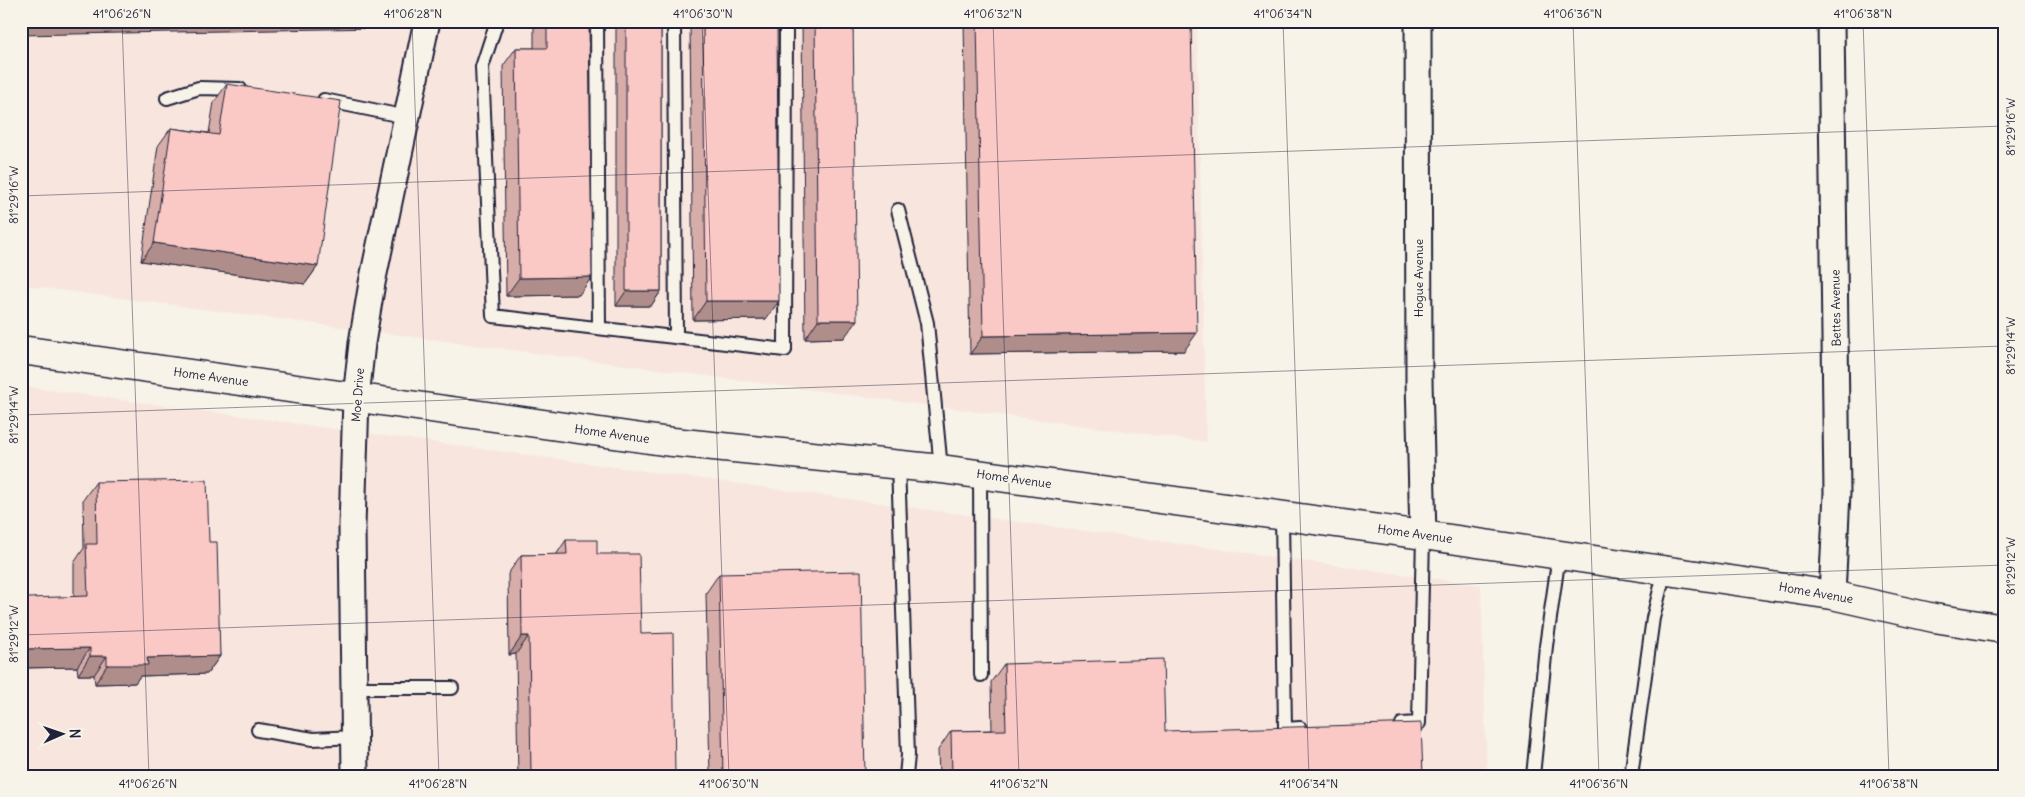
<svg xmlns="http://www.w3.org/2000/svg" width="2025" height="797" viewBox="0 0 2025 797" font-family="Delius,sans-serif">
  <rect width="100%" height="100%" fill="#f7f3e8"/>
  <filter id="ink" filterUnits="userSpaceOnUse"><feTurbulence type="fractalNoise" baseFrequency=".02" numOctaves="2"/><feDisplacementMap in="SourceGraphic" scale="10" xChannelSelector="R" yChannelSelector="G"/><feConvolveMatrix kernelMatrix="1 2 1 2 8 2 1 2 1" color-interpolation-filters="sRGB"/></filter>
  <g filter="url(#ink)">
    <path fill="#f8e6de" d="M 21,21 L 1197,21 L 1206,442 L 21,285 Z
      M 21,386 L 1481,585 L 1487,776 L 21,776 Z"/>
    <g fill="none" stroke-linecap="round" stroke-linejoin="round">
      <defs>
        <path id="service" d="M 497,21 L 482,67 L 493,316 L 785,350 L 786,21
          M 597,21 L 599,328
          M 674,21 L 676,337
          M 167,98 L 199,88 L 240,89
          M 324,100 L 407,117
          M 898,210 L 927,323 L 941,469
          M 898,464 L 908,755 L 906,776
          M 980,475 L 981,675
          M 1282,516 L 1285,729 L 1300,728
          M 354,688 L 452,688
          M 1402,724 L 1419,723 L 1423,535
          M 258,730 L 313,739 L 355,737
          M 1533,776 L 1546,646 L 1559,555
          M 1631,776 L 1653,618 L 1665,570"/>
        <path id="minor" d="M 1418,21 L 1419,381 L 1423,535
          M 1831,21 L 1837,493 L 1832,595
          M 355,776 L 352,527 L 356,398 L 362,343 L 372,283 L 427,21"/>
        <path id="tertiary" d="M 21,350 L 663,441 L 941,469 L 1423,535 L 1832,595 L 1934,618 L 2004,629"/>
      </defs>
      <use href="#service" stroke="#22223b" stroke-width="16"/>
      <use href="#minor" stroke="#22223b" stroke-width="29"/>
      <use href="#tertiary" stroke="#22223b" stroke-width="31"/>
      <use href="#service" stroke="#f7f3e8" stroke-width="12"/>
      <use href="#minor" stroke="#f7f3e8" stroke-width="25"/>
      <use href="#tertiary" stroke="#f7f3e8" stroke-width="28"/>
    </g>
    <path fill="#d7ada9" stroke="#22223b" d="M 534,21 L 589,21 L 579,295 L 506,296 L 503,66 L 516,48 L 534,48 Z
      M 616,21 L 661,21 L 661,291 L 651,306 L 616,306 Z
      M 690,21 L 777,21 L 766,319 L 693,320 Z
      M 802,21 L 853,21 L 844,338 L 805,339 Z
      M 964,21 L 1191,21 L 1184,351 L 970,354 Z
      M 227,84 L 318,266 L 305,284 L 141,261 L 158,146 L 171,128 L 209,133 L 214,102 Z
      M 96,482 L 209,542 L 220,656 L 207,674 L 140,676 L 135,683 L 95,684 L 94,675 L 78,675 L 77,667 L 21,668 L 21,600 L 74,597 L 74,563 L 84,548 L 83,500 Z
      M 566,540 L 597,554 L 641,634 L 675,776 L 518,776 L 516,654 L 509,655 L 508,574 L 521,555 L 556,555 Z
      M 719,574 L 865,776 L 710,776 L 706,593 Z
      M 1004,664 L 1165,731 L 1423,776 L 939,776 L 938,750 L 951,731 L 992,730 L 991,682 Z"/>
    <path fill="#af8d8a" stroke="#22223b" d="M 21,21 L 381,21 L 377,28 L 21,35 Z
      M 154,243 L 318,266 L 305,284 L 141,261 Z
      M 592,277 L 579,295 L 506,296 L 519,278 Z
      M 626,291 L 661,291 L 651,306 L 616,306 Z
      M 706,301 L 779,301 L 766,319 L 693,320 Z
      M 818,320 L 857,320 L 844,338 L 805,339 Z
      M 1197,333 L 1184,351 L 970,354 L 983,336 Z
      M 522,636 L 529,636 L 516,654 L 509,655 Z
      M 90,648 L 77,667 L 21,668 L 21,649 Z
      M 90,656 L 107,656 L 94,675 L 78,675 Z
      M 220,656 L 207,674 L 140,676 L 135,683 L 95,684 L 107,665 L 147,658 Z"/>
    <path fill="#fac9c5" stroke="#22223b" d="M 547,21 L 589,21 L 592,277 L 519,278 L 516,48 L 547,48 Z
      M 626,21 L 661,21 L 661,291 L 626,291 Z
      M 703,21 L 777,21 L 779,301 L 706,301 Z
      M 815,21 L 853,21 L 857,320 L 818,320 Z
      M 977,21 L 1191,21 L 1197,333 L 983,336 Z
      M 227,84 L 341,101 L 318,266 L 154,243 L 171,128 L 219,135 Z
      M 207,480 L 209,542 L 217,542 L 220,656 L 147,658 L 148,665 L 107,665 L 107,656 L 90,656 L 90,648 L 21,649 L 21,600 L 29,598 L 88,596 L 86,544 L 97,544 L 96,482 Z
      M 566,540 L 597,540 L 597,554 L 639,554 L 641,634 L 673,633 L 675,776 L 531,776 L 529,636 L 522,636 L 521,555 L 567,554 Z
      M 861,571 L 865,776 L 723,776 L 719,574 Z
      M 1163,659 L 1165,731 L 1421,723 L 1423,776 L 952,776 L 951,731 L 1006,730 L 1004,664 Z"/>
  </g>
  <path fill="none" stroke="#22223b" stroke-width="1" stroke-opacity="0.45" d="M 122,21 L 149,776M 412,21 L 439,776M 702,21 L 729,776M 993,21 L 1019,776M 1283,21 L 1309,776M 1573,21 L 1599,776M 1863,21 L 1889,776M 21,196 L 2004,126M 21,415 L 2004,346M 21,635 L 2004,565"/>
  <g text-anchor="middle" stroke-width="4" stroke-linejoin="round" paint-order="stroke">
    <g font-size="12" fill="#22223b" stroke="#f7f3e8">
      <text transform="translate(1419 278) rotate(-90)" y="4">Hogue Avenue</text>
      <text transform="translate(1836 308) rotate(-91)" y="4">Bettes Avenue</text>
      <text transform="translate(211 377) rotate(8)" y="4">Home Avenue</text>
      <text transform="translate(358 395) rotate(-86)" y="4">Moe Drive</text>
      <text transform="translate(612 434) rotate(8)" y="4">Home Avenue</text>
      <text transform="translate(1014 479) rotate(8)" y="4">Home Avenue</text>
      <text transform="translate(1415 534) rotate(8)" y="4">Home Avenue</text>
      <text transform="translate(1816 593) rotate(10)" y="4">Home Avenue</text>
    </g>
  </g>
  <rect width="2025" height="797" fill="none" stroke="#f7f3e8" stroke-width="55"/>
  <g transform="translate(62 734) rotate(88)" stroke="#f7f3e8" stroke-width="4" paint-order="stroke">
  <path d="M0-4L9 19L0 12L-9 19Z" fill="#22223b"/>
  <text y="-8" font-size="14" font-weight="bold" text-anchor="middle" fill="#22223b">N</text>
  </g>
  <rect x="28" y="28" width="1970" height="742" fill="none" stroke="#22223b" stroke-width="2"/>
  <g font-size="12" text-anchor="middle" fill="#22223b">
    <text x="122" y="18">41°06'26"N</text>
    <text x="413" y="18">41°06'28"N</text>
    <text x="703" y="18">41°06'30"N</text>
    <text x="993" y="18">41°06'32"N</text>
    <text x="1283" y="18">41°06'34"N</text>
    <text x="1573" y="18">41°06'36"N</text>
    <text x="1863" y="18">41°06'38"N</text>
    <text transform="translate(2011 127) rotate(-90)" y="4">81°29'16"W</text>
    <text transform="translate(14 195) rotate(-90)" y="4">81°29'16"W</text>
    <text transform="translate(2011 346) rotate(-90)" y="4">81°29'14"W</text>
    <text transform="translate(14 415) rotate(-90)" y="4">81°29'14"W</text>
    <text transform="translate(2011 566) rotate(-90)" y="4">81°29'12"W</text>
    <text transform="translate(14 634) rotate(-90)" y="4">81°29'12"W</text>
    <text x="148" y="788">41°06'26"N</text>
    <text x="438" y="788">41°06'28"N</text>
    <text x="729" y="788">41°06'30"N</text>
    <text x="1019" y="788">41°06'32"N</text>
    <text x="1309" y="788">41°06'34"N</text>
    <text x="1599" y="788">41°06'36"N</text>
    <text x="1889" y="788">41°06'38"N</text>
  </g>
</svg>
